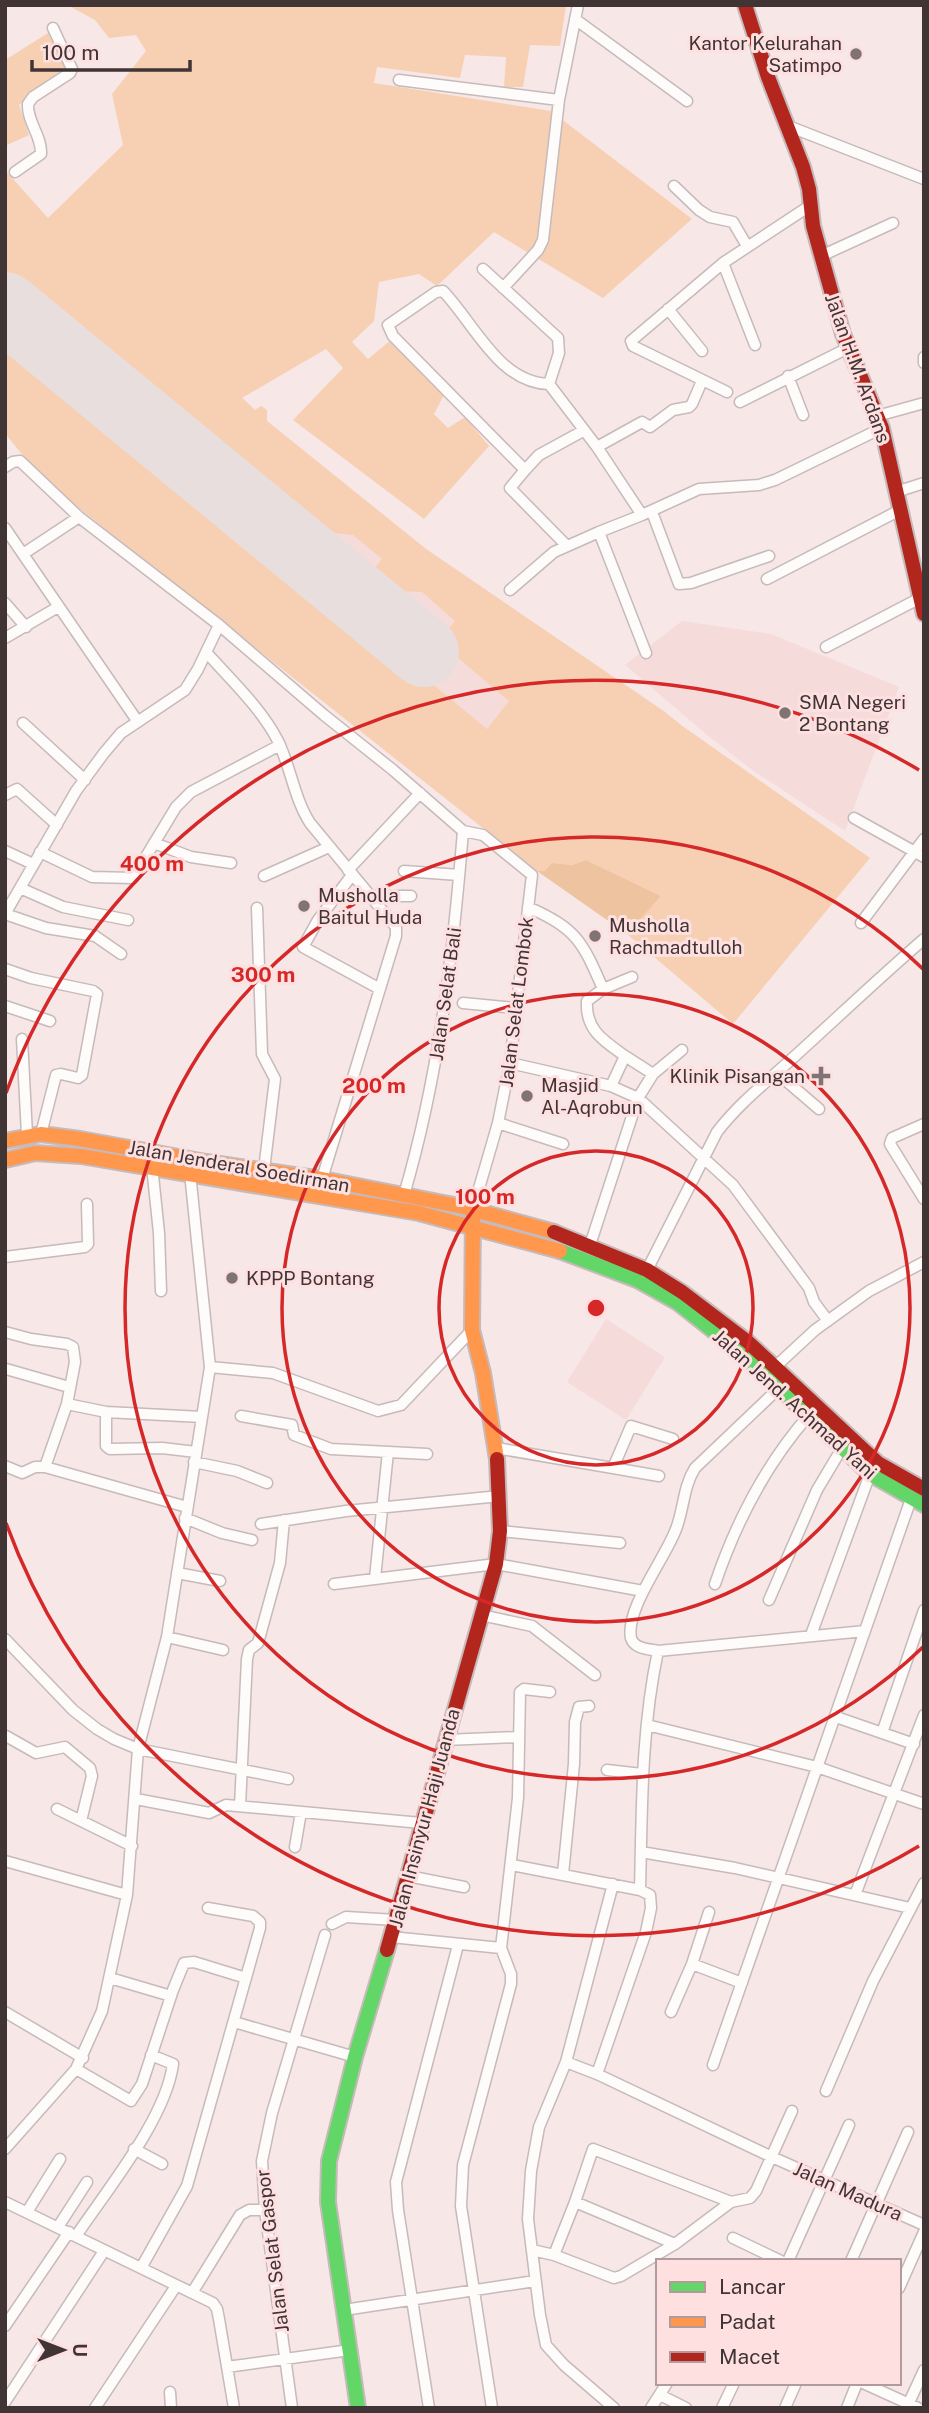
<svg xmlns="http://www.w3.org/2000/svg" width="929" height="2413" viewBox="0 0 929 2413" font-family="'Public Sans',sans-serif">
  <rect width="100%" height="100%" fill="#f7e7e7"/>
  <path fill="#f6dbdb" d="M 5,222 L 242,397 L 255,410 L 261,406 L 267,410 L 267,421 L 426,549 L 665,712 L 586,860 L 537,871 L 40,477 L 5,433 Z
    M 682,621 L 771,634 L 899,687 L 845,831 L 755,772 L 712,739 L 625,665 Z
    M 606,1319 L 665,1357 L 626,1420 L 567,1382 Z"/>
  <path fill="#f7d0b3" d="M 67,5 L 566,5 L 560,46 L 530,45 L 523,87 L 504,87 L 506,57 L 465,55 L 460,78 L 377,67 L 374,83 L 551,111 L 692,219 L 603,298 L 494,232 L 437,286 L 419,274 L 379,282 L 374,321 L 352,342 L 368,359 L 391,340 L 444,395 L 434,414 L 448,428 L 465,417 L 489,446 L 424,519 L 293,420 L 343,368 L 326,349 L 242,398 L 255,410 L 261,406 L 267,410 L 267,421 L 426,549 L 665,712 L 681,725 L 870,858 L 733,1024 L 627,934 L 661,896 L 586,860 L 572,865 L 552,863 L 544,871 L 537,871 L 40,477 L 5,433 L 5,331 L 487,729 L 509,701 L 438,641 L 455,621 L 422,592 L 376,590 L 364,581 L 382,559 L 353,535 L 305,530 L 5,283 L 5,170 L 48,218 L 123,145 L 112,94 L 146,51 L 136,35 L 109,38 L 95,20 Z
    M 48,33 L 65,67 L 19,105 L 29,135 L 5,146 L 5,60 Z"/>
  <path fill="#eec3a0" d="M 586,860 L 661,896 L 627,934 L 537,871 L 544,871 L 552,863 L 572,865 Z"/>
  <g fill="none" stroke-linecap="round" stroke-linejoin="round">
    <path stroke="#e8dede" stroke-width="70" d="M 5,307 L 424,652"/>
    <defs>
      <path id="street" d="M 575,19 L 687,101
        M 399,80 L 559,100
        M 788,126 L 924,179
        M 15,172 L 41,154 C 42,136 27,122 28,104 L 33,97 L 70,73 L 72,69 L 53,28
        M 674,186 L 699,210 L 710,217 L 733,222 L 747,246
        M 821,256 L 893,223
        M 723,263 L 755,345
        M 483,269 L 558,338 L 559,353 L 549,384 L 597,447 L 642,515 L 699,489 L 759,485 L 775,480 L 882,428
        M 503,288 L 538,250 L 543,240 L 559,100 L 578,5
        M 668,309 L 702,351
        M 924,357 L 924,363
        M 788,376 L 803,415
        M 549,384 C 499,383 474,323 443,291 L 436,292 L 388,325 L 393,336 L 525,470 L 510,488 L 567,546
        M 727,392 L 633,346 L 631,341 L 723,263 L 811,205
        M 740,402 L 848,348
        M 877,416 L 924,403
        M 597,447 L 642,422 L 650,427 L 673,410 L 689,407 L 692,404 L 702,381
        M 5,467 L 13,462 L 20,461 L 79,517 L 219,625 L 324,715 L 393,770 L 463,831
        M 525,470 L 539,455 L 583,431
        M 899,491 L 924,483
        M 652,512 L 679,584 L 691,583 L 769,556
        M 642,515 L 599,532 L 646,653
        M 5,528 L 138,722
        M 23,554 L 79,517
        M 767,579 L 902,509
        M 510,590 L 554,552 L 599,532
        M 5,603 L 26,627
        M 5,638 L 58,607
        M 826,647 L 924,596
        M 206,652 C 231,680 261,708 278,741 C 291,768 294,798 310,823 L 396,927 L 396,936 L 322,1179
        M 23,723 L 85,780
        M 5,795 L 17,789 L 57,825
        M 854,818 L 924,857
        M 463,831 L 483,835 L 532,875 L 510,1063 L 498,1123 L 473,1209
        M 154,843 L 191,857 L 231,863
        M 5,851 L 33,864
        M 40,852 L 92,877 L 133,878 L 176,807 L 191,792 L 280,745
        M 348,870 L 420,793
        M 404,871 L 459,875
        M 352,875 L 318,920 L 303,947 L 380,989
        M 264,876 L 329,847
        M 20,888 L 63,907 L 128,920
        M 370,896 L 411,896
        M 528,907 C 577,929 582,941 603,989
        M 257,908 L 262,1054 L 275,1079 L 264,1170
        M 5,914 L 76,791 L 104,753 L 121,733 L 185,690 L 198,669 L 219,625
        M 5,914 L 46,928 L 95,936 L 121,954
        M 861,923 L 924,839
        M 5,969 L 31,978 L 93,991 L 97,994 L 82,1075 L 78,1078 L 61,1074 L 56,1075 L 41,1134
        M 463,1003 L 515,1008
        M 5,1006 L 50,1021
        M 22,1039 L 27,1135
        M 625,1056 L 653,1074
        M 510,1063 L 611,1086 L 638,1098 L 733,1185 L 809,1288 L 814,1302 L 828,1321
        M 777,1073 L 819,1109
        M 611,1086 L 625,1056 C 604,1041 585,1030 587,1001 L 603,989 L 632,977
        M 498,1123 L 563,1144
        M 924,1124 L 892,1138 L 890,1144 L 924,1199
        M 152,1166 L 159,1233 L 161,1291
        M 404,1195 C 439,1075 453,955 463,831
        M 590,1245 L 638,1098 L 653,1074 L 682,1050
        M 5,1257 L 85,1247 L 88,1244 L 87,1204
        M 647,1270 L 717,1132 C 740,1102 768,1081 795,1056 C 838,1017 880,977 924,939
        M 5,1332 L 31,1339 L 67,1344 L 73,1347 L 75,1362 L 67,1404
        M 210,1367 L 273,1373 L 378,1411 L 401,1405 L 472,1330
        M 775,1367 L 815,1330 L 869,1291 L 924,1262
        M 6,1369 L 69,1387
        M 779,1388 L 695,1468 C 683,1487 684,1509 676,1529 C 666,1557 625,1609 631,1638 C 634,1649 649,1649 658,1651 L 865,1631
        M 106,1412 L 202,1417
        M 241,1416 L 292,1425 L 294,1435 L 331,1449 L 427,1454
        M 496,1448 L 613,1468 L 631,1426 L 673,1439
        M 194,1462 L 237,1471 L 267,1483
        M 5,1466 L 22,1473 L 35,1467 L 45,1467 L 187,1507
        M 45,1467 L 67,1404 L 106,1412 L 106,1446 L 110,1449 L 162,1448 L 196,1452
        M 613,1468 L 659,1476
        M 185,1518 L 222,1533 L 252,1540
        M 261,1524 L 346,1511 L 500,1496
        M 500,1531 L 620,1543
        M 177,1573 L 220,1581
        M 375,1578 L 388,1452
        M 334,1584 L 496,1564 L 643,1591
        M 715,1584 C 736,1522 766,1464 809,1415
        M 769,1600 L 817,1490 L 845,1443
        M 481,1615 L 532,1626 L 595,1675
        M 811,1635 L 870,1474
        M 167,1637 L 223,1650
        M 5,1639 L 73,1710 L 97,1729 L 114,1739 L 138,1749 L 288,1779
        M 836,1717 L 914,1744
        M 647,1725 L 817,1767 L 924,1804
        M 882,1733 L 924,1610
        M 6,1736 L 36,1753 L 65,1747 L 90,1768 L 92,1776 L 81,1821
        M 445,1740 L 519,1737
        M 607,1770 L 642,1774
        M 136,1799 L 209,1813 L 226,1805 L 421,1823
        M 240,1806 L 247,1659 L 249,1650 L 258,1643 L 280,1563 L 284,1520
        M 57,1809 L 132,1846
        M 295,1847 L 301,1812
        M 641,1852 L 735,1868 L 910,1908
        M 5,1861 L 127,1895
        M 512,1865 L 640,1890 L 650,1895 L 651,1908 L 646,1932 L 597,2074
        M 563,1874 L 574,1764 L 575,1722 L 579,1707 L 589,1706
        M 408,1876 L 464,1887
        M 613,1884 L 566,2062 L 539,2127 L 531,2171 L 528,2219 L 540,2315 L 546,2345 L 564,2365 L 614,2408
        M 640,1890 C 642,1809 641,1730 658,1651
        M 855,1895 L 924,1715
        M 332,1924 L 346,1917 L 396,1920
        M 391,1937 L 501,1948
        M 692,1964 L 742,1983
        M 110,1978 L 171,1996
        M 5,2012 L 83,2058
        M 671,2012 L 692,1964 L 709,1912
        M 234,2022 L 355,2057
        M 566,2062 L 597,2074 L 772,2157 L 924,2225
        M 713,2065 L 911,1499
        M 76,2069 L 131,2101 L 142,2084 L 173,1990 L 184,1963 L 194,1962 L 246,1978
        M 826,2091 L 873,1981 L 924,1883
        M 5,2149 L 76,2069 L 102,2011 L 127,1895 L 138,1749 L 167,1637 L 210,1367 L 190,1173
        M 134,2149 L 162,2164
        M 5,2202 L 213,2303 L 217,2309 L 219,2319 L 234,2408
        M 575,2202 L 675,2244
        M 27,2212 L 60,2159
        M 58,2227 L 87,2182
        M 76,2236 C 107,2190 166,2118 173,2064 L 151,2055
        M 733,2238 L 781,2261
        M 532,2250 L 554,2255 L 614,2278 L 621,2276 L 675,2244 L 731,2202 L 750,2198 L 756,2191 L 792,2111
        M 554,2255 L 575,2202 L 593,2149 L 731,2202
        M 788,2261 L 849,2125
        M 851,2261 L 908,2132
        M 141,2268 L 187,2186 L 260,1928 L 260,1922 L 253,1916 L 208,1908
        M 899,2288 L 924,2232
        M 192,2293 L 240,2215 L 249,2210 L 265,2210
        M 344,2310 L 535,2281
        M 5,2326 L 69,2232
        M 227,2367 L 350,2350
        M 863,2383 L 918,2408
        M 170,2392 L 171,2408
        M 660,2395 L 686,2408
        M 5,2402 L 104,2251
        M 907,2407 L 924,2370
        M 95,2408 L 176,2286
        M 292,2408 L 265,2210 L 262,2161 L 272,2113 L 325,1935
        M 429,2408 L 398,2210 L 396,2182 L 458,1945
        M 492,2408 L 461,2206 L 463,2165 L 511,1984 L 511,1974 L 501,1948 L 518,1798 L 520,1692 L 524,1689 L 550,1692
        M 651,2408 L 667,2383
        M 722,2408 L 734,2383
        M 785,2408 L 796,2383
        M 847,2408 L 857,2383"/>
      <path id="fast" d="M 560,1251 L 637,1280 L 678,1303 L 744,1355 L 870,1474 L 924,1505
        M 358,2408 L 328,2202 L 329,2161 L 355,2057 L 387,1950"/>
      <path id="slow" d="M 5,1141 L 41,1134 L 80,1139 L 206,1162 L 322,1179 L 464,1207 L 554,1232
        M 5,1160 L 35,1153 L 81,1156 L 419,1213 L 560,1251
        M 473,1209 L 472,1330 L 483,1373 L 497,1459"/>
      <path id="jam" d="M 745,5 L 768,77 L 803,167 L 809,189 L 813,226 L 843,334 L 882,428 L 924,614
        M 554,1232 L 647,1270 L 682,1292 L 748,1342 L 878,1463 L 924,1489
        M 387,1950 L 496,1564 L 500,1531 L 497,1459"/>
    </defs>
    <use href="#street" stroke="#c6baba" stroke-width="13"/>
    <use href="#fast" stroke="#c6baba" stroke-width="18"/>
    <use href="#slow" stroke="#c6baba" stroke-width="18"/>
    <use href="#jam" stroke="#c6baba" stroke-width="18"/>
    <use href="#street" stroke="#fefbfb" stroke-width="10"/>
    <use href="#fast" stroke="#63d668" stroke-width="14"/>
    <use href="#slow" stroke="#ff974d" stroke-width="14"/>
    <use href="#jam" stroke="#b3261e" stroke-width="14"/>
  </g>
  <g fill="none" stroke="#d62828" stroke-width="3.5">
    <circle cx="596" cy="1308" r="157"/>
    <circle cx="596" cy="1308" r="314"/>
    <path d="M923 1647A471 471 0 1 1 923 969"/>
    <path d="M919 1846A628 628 0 0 1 6 1523M6 1093A628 628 0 0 1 919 770"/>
  </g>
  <g fill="#807373" stroke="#fee0e0" stroke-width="2.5">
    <circle cx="856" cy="54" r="7"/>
    <circle cx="785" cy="713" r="7"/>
    <circle cx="304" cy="906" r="7"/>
    <circle cx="595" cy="936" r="7"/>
    <path d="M817.5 1065.5h7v7h7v7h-7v7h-7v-7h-7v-7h7z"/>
    <circle cx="527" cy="1096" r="7"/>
    <circle cx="232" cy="1278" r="7"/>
  </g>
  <g text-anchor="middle" stroke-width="6" stroke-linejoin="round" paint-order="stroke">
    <g font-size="19" fill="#403435" stroke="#fee0e0" text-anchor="start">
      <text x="842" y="50" text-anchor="end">Kantor Kelurahan<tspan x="842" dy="22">Satimpo</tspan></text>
      <text x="799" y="709">SMA Negeri<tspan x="799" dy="22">2 Bontang</tspan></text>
      <text x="318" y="902">Musholla<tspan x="318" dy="22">Baitul Huda</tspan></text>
      <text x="609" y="932">Musholla<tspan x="609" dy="22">Rachmadtulloh</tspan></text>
      <text x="805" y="1083" text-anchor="end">Klinik Pisangan</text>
      <text x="541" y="1092">Masjid<tspan x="541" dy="22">Al-Aqrobun</tspan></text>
      <text x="246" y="1285">KPPP Bontang</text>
    </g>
    <g font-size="19" fill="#403435" stroke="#fee0e0">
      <text transform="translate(858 368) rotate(70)" y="7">Jalan H.M. Ardans</text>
      <text transform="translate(445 994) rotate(-82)" y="7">Jalan Selat Bali</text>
      <text transform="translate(516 1002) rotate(-83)" y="7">Jalan Selat Lombok</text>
      <text transform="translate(239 1166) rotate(10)" y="7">Jalan Jenderal Soedirman</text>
      <text transform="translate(795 1404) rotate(42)" y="7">Jalan Jend. Achmad Yani</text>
      <text transform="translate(424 1818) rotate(-75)" y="7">Jalan Insinyur Haji Juanda</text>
      <text transform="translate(848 2191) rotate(24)" y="7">Jalan Madura</text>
      <text transform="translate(272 2251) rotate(-97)" y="7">Jalan Selat Gaspor</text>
    </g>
  </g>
  <circle cx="596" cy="1308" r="10" fill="#d62828" stroke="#fee0e0" stroke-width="3.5"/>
  <g font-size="21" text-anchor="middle" font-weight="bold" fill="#d62828" stroke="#fee0e0" stroke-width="6" stroke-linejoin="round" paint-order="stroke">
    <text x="152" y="871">400 m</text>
    <text x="263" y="982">300 m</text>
    <text x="374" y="1093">200 m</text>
    <text x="485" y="1204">100 m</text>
  </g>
  <rect width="929" height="2413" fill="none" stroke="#403435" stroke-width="14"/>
  <rect x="656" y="2259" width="245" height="126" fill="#fee0e0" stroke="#b29b9c" stroke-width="2"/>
  <rect x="670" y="2282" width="35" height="10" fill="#63d668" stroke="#b29b9c" stroke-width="2"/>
  <text x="719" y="2294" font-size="21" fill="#403435">Lancar</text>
  <rect x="670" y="2317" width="35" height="10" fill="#ff974d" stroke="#b29b9c" stroke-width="2"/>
  <text x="719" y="2329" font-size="21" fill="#403435">Padat</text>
  <rect x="670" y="2352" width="35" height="10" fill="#b3261e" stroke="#b29b9c" stroke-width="2"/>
  <text x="719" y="2364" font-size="21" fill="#403435">Macet</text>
  <g transform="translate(63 2350) rotate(90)" stroke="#fee0e0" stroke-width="5" paint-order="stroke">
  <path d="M0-5L12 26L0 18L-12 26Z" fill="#403435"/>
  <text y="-10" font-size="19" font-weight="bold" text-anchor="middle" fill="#403435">U</text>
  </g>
  <path d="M32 60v10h158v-10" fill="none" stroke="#403435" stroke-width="3.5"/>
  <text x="42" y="60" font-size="21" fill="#403435" stroke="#fee0e0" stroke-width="5" paint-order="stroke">100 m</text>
</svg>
